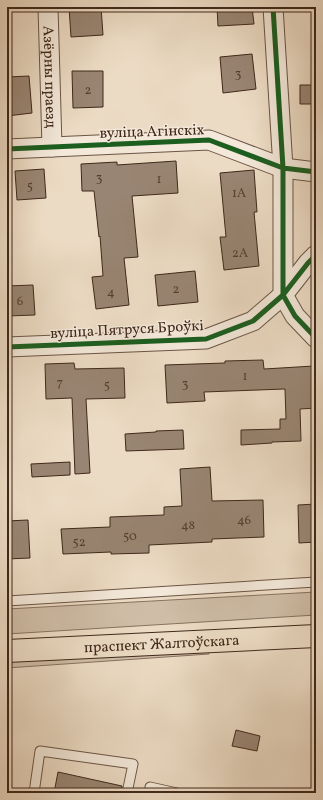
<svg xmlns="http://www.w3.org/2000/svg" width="323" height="800" viewBox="0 0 323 800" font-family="Vollkorn,serif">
  <rect width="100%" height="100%" fill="#ecdbc4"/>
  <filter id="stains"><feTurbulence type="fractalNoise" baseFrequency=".005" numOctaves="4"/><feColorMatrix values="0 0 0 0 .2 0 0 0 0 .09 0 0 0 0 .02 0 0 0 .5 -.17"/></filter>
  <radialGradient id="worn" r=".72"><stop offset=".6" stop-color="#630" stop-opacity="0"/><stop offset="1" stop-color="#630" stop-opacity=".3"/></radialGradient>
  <path fill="#cfbda7" stroke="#887261" d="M 316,592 L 316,615 L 7,634 L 7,609 Z
    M 209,648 L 209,654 L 7,668 L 7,660 Z"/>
  <path fill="#998573" stroke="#40281b" d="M 69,7 L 101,7 L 103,35 L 71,37 Z
    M 217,7 L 252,7 L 254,24 L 218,26 Z
    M 252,54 L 256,89 L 223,93 L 220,57 Z
    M 72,71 L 103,71 L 103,107 L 73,108 Z
    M 29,76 L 32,113 L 7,116 L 7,77 Z
    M 300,85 L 316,85 L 316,104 L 300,104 Z
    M 176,161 L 178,193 L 132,196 L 138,257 L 124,258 L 129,305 L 96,309 L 92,277 L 103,276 L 100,236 L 99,237 L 94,191 L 82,191 L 81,164 L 117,162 L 117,165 Z
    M 44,169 L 46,198 L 17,200 L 15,171 Z
    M 254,170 L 257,212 L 254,212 L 259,266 L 224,270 L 220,237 L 226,237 L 220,173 Z
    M 195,271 L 198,302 L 158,306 L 155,275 Z
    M 33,285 L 35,315 L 7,316 L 7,286 Z
    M 263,360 L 264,369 L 314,366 L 316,408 L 300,409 L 301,441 L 272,442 L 272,443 L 241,445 L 241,430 L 280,429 L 280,419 L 286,419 L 285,389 L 204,392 L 205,401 L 167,403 L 165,365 L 225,363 L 225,361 Z
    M 74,363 L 75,369 L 124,368 L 125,398 L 86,399 L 90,473 L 75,474 L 72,398 L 46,399 L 45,364 Z
    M 183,430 L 184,449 L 126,451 L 125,434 L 156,432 L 156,431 Z
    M 70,462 L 70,475 L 32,477 L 31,464 Z
    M 210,467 L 212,501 L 263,500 L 264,537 L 212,539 L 212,542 L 149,545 L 149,553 L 111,554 L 111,552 L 63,554 L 61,529 L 110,527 L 110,517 L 164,515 L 164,507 L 182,506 L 180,469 Z
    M 316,504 L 316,542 L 299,543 L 298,505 Z
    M 28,520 L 30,558 L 7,559 L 7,521 Z
    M 236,730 L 260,736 L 257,751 L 232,746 Z
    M 58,772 L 122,786 L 121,793 L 54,793 Z"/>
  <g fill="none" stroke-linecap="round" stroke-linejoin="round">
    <defs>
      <path id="lane" d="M 7,601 L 316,582
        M 150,787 L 177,793
        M 34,793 L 40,751 L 133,764 L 127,793"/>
      <g id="street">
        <path id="s1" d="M 48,7 L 52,147"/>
        <path d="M 273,7 L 283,168 L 283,295 L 295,316 L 316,338"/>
        <path d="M 7,149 L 209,140 L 283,168 L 316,172"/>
        <path d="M 7,347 L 206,339 L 253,321 L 283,295 L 308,263 L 316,255"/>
      </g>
      <g id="primary">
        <path id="s2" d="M 7,651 L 316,636"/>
      </g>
    </defs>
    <use href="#lane" stroke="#6b5545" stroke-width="11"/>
    <use href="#street" stroke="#6b5545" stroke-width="21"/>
    <use href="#primary" stroke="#40281b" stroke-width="24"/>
    <use href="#lane" stroke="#f3e8d9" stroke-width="9"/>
    <use href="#street" stroke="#f3e8d9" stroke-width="19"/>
    <use href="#primary" stroke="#ecdbc4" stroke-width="22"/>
    <defs>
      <path id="cycleway" d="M 273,7 L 283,168 L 283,295 L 295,316 L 316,338
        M 7,149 L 209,140 L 283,168 L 316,172
        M 7,347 L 206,339 L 253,321 L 283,295 L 308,263 L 316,255"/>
    </defs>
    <use href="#cycleway" stroke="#f3e8d9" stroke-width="8"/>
    <use href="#cycleway" stroke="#1b5e20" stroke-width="5"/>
  </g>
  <g text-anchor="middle" stroke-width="3" stroke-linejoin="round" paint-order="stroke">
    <g font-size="13" fill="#563f31">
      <text x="238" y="78">3</text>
      <text x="88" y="94">2</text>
      <text x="99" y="182">3</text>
      <text x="159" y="183">1</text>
      <text x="30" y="190">5</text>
      <text x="239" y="197">1А</text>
      <text x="240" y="257">2А</text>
      <text x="176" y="293">2</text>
      <text x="111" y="296">4</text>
      <text x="20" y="305">6</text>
      <text x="245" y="380">1</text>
      <text x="60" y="386">7</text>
      <text x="185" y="388">3</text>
      <text x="107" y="389">5</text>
      <text x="244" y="524">46</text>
      <text x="188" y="529">48</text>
      <text x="130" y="540">50</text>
      <text x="79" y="546">52</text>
    </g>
    <g font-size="15" fill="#40281b" stroke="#f3e8d9">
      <text dy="5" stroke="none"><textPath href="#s1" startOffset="70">Азёрны праезд</textPath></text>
      <text transform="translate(152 131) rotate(-2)" y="5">вуліца Агінскіх</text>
      <text transform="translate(127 329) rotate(-3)" y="5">вуліца Пятруся Броўкі</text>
      <text dy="5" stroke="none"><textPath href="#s2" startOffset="155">праспект Жалтоўскага</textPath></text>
    </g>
  </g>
  <rect width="323" height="800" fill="none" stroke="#ecdbc4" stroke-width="24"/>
  <rect x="8" y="8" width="307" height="784" fill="none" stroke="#40281b" stroke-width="2"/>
  <rect x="12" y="12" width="299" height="776" fill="none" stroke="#40281b"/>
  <rect width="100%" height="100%" filter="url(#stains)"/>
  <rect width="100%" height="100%" fill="url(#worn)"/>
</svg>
